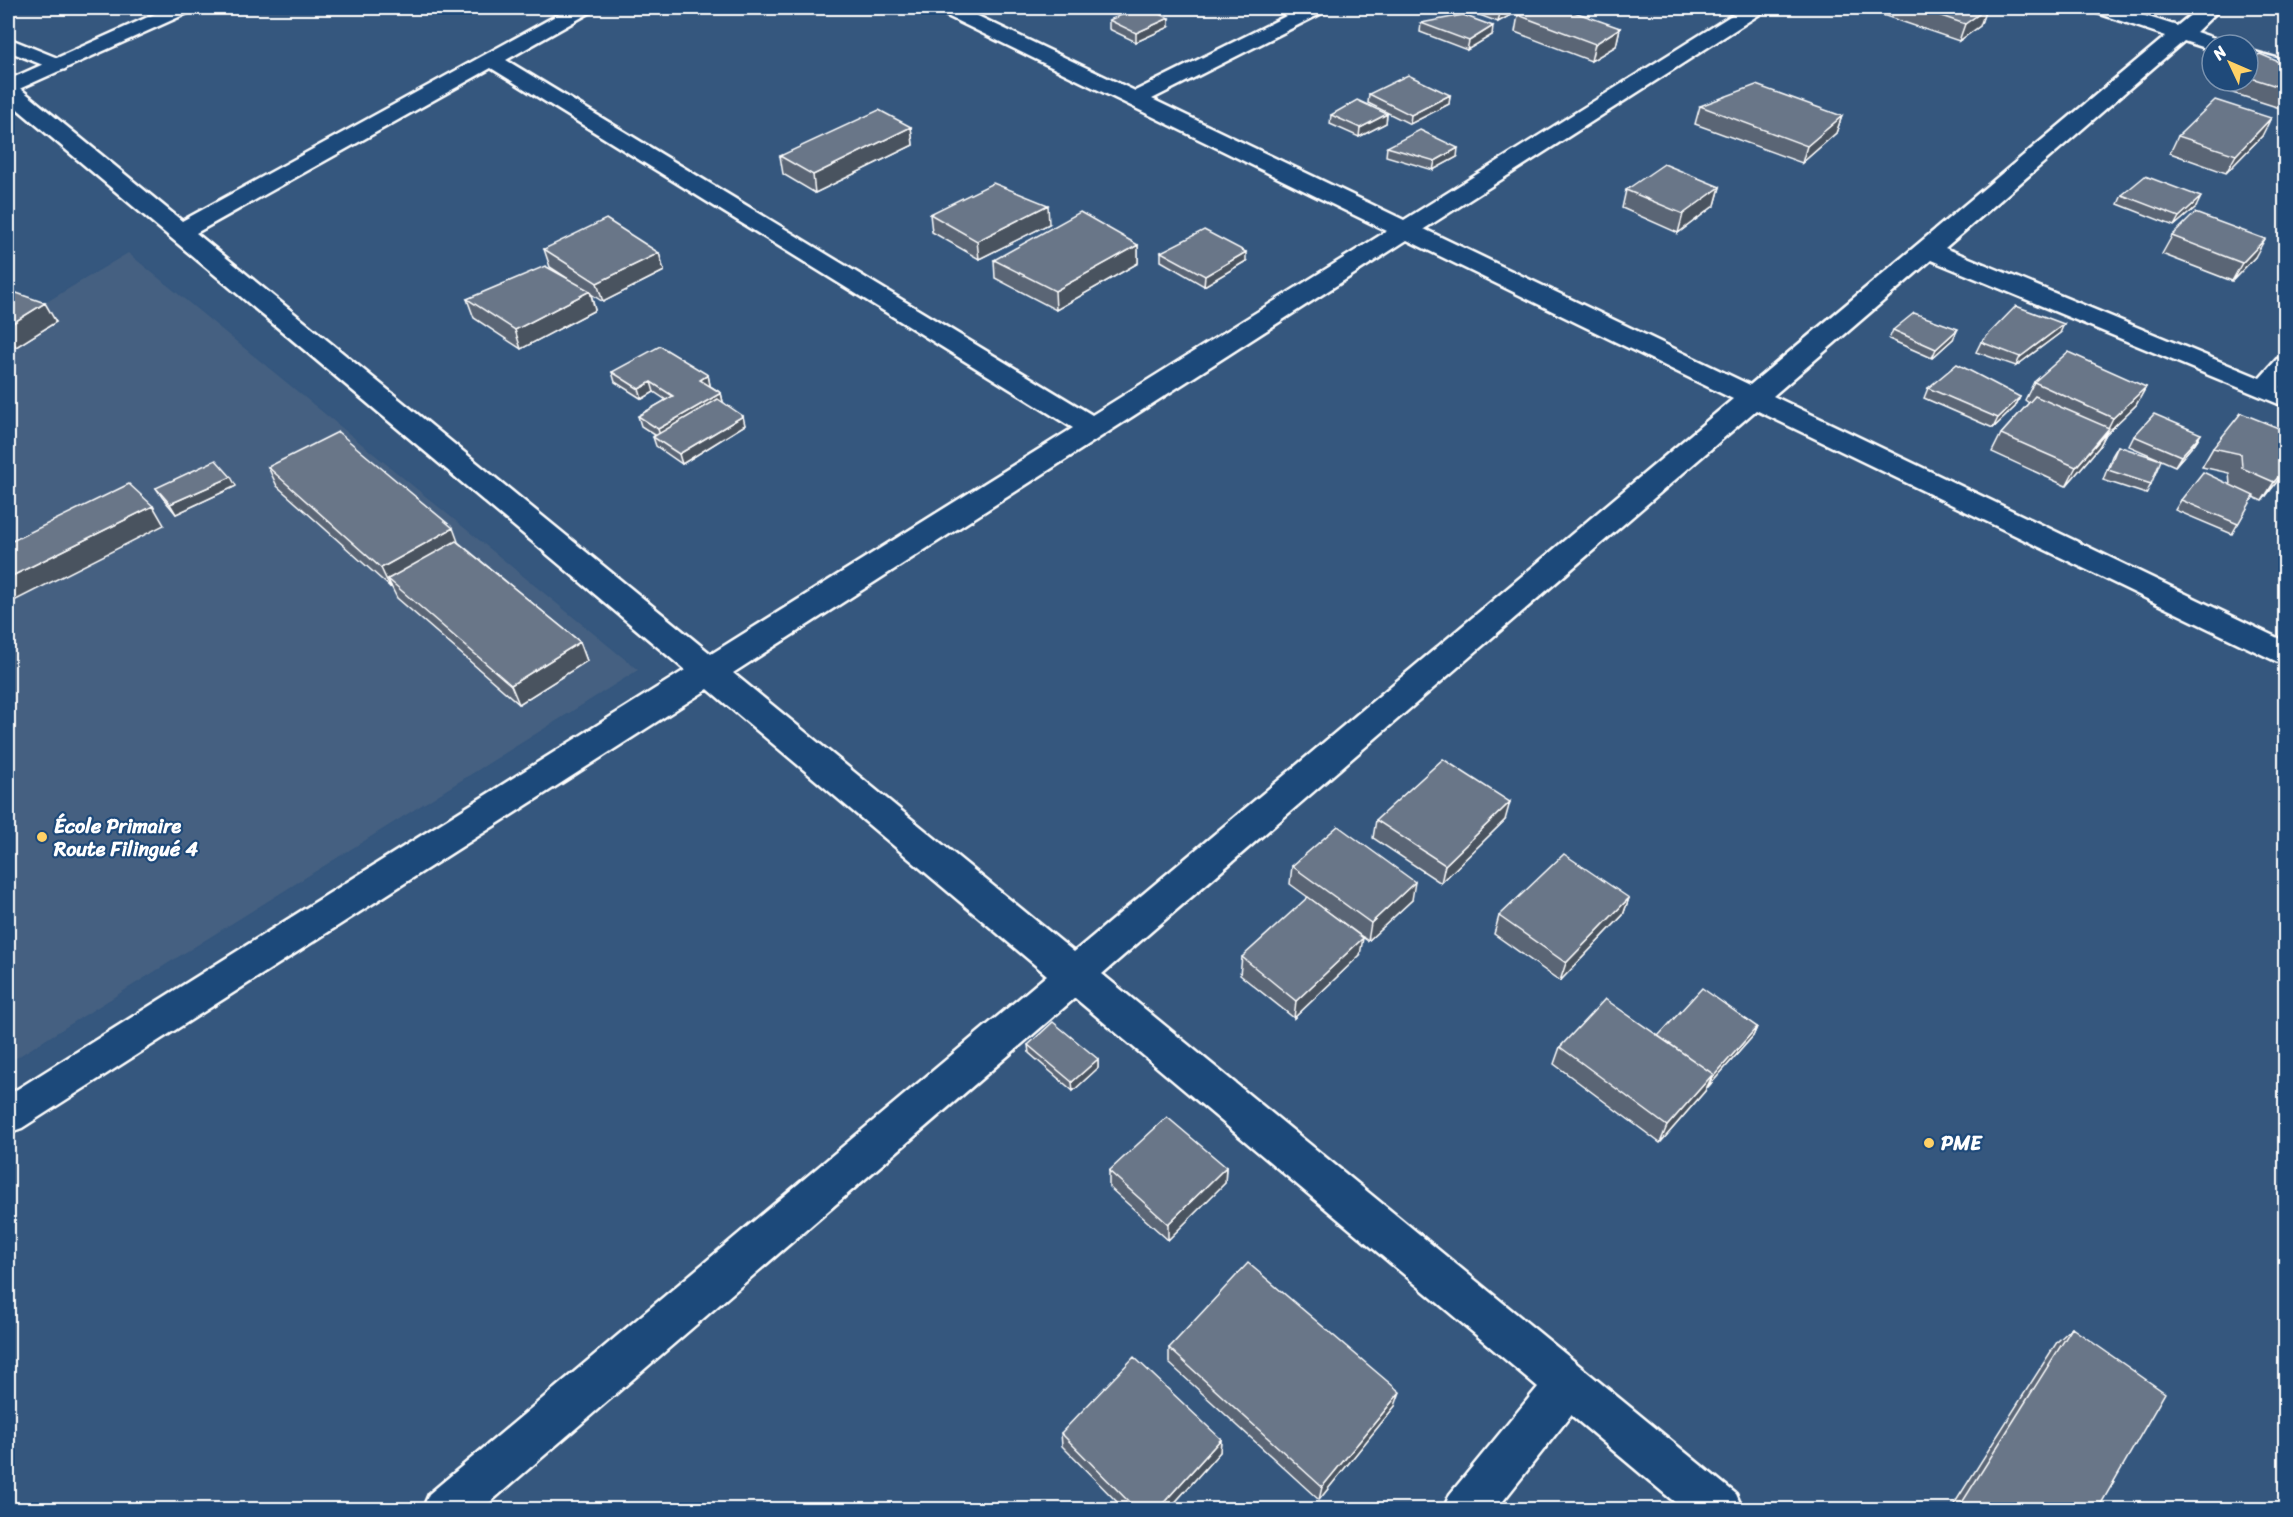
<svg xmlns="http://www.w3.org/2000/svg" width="2293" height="1517" viewBox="0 0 2293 1517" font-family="Sriracha,sans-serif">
  <rect width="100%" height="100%" fill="#35577e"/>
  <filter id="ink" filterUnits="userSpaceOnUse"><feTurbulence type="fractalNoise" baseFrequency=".0167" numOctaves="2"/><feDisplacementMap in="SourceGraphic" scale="12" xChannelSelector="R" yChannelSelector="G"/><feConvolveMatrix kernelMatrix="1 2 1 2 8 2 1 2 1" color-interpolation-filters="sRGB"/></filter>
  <g filter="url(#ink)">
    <path fill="#456081" d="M 128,253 L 638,670 L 8,1063 L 8,302 L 30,312 Z"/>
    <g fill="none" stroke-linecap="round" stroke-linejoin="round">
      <defs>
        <path id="street" d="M 570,8 L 594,8 L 591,12 L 506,60 L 1092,415 L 1387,231 L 939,12 L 936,8 L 961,8 L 1135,91 L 1302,8 L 1327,8 L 1324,12 L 1152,99 L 1404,220 L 1743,8 L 1766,8 L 1763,12 L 1424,229 L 1750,385 L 2166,36 L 2094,12 L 2091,8 L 2120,8 L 2177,26 L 2199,8 L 2221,8 L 2196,32 L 2223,41 L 2226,45 L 2212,45 L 2212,50 L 2184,41 L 1945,248 L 2260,378 L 2277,359 L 2286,357 L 2286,382 L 2281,387 L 2286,389 L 2286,407 L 1931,260 L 1773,396 L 2286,642 L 2286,666 L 1756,410 L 1102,974 L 1736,1494 L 1743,1510 L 1684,1510 L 1571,1415 L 1496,1510 L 1443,1510 L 1450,1494 L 1538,1387 L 1075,998 L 481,1510 L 422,1510 L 429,1494 L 1047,975 L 708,689 L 22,1128 L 8,1133 L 8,1095 L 685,670 L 8,101 L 8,84 L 16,85 L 182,221 ZM 491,68 L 1073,428 L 711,654 L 196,233 ZM 1407,240 L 1733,399 L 1074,952 L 733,673 Z
          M 8,38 L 65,61 L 69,65 L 65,69 L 58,71 L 8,51 Z
          M 2248,50 L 2286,61 L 2286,74 L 2248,63 Z"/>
        <path id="secondary" d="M 168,8 L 193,8 L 190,12 L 8,94 L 8,80 Z"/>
      </defs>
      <use href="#street" stroke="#fff" stroke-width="5"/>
      <use href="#secondary" stroke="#fff" stroke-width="5"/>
      <use href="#street" fill="#1f4a7a" fill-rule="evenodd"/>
      <use href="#secondary" fill="#1f4a7a" fill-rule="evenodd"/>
    </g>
    <path fill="#5a6575" stroke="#fff" stroke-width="1.5" d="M 1461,8 L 1523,8 L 1498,22 Z
      M 1862,8 L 1983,8 L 1986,9 L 1980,26 L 1959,41 Z
      M 1518,15 L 1620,28 L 1616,46 L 1591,61 L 1515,32 Z
      M 1109,20 L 1169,27 L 1136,42 L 1109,29 Z
      M 1421,23 L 1492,35 L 1467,50 L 1420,32 Z
      M 2248,60 L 2286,65 L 2286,110 L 2217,88 L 2221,81 L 2248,81 Z
      M 1369,94 L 1450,95 L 1449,104 L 1410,124 L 1368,103 Z
      M 1700,106 L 1842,116 L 1836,133 L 1802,163 L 1695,124 Z
      M 1387,114 L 1386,123 L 1359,137 L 1330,124 L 1331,115 Z
      M 911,127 L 913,145 L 815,193 L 783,174 L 780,156 Z
      M 2178,136 L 2262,136 L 2226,173 L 2170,153 Z
      M 1387,147 L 1457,157 L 1433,170 L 1386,156 Z
      M 1720,187 L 1715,205 L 1678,233 L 1622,208 L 1626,190 Z
      M 2122,195 L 2196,207 L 2174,226 L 2118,204 Z
      M 930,214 L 1049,224 L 979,259 L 932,232 Z
      M 2172,236 L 2255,257 L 2232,281 L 2162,254 Z
      M 1138,245 L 1138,263 L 1056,310 L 995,278 L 994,260 Z
      M 544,249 L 659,253 L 664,271 L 603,302 L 591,294 L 595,310 L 521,349 L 474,318 L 467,299 L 567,278 L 550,267 Z
      M 1161,252 L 1246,261 L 1204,286 L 1161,261 Z
      M 8,290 L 56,322 L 16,347 L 8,343 Z
      M 1893,330 L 1953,339 L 1932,358 L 1889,339 Z
      M 2060,333 L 2016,366 L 1976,352 L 1981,342 Z
      M 612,372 L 708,375 L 710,385 L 709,385 L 721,393 L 723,402 L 745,425 L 682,464 L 656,446 L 653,437 L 655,435 L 641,426 L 638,416 L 666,400 L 654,392 L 642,399 L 615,382 Z
      M 2034,382 L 2146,387 L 2136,405 L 2106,434 L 2099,447 L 2066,486 L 1992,452 L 2001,434 L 2029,403 L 2025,400 Z
      M 1928,388 L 2020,397 L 2015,407 L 1993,428 L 1924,398 Z
      M 2286,431 L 2286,470 L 2262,501 L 2253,497 L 2232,534 L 2175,510 L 2181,500 L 2230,485 L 2229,473 L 2202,467 L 2213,448 Z
      M 2201,434 L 2195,443 L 2175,466 L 2129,446 L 2134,436 Z
      M 2118,446 L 2151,484 L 2146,494 L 2103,480 L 2112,456 Z
      M 268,467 L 459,543 L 580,642 L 587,661 L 519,704 L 397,598 L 391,586 L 390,587 L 277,486 Z
      M 236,486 L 176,514 L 162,497 L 156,488 Z
      M 1376,820 L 1505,820 L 1441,883 L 1373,838 Z
      M 1292,866 L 1412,900 L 1368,941 L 1290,884 Z
      M 1629,898 L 1623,915 L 1560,981 L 1494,934 L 1499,916 Z
      M 1360,955 L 1294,1018 L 1240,975 L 1242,957 Z
      M 1757,1027 L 1753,1036 L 1708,1087 L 1707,1086 L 1705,1091 L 1660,1143 L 1554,1064 L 1560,1047 L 1658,1036 Z
      M 1028,1045 L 1098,1059 L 1098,1068 L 1073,1091 L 1029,1053 Z
      M 1226,1167 L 1225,1183 L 1168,1240 L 1109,1187 L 1109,1171 Z
      M 2072,1328 L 2098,1509 L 1951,1509 L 2057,1342 Z
      M 1169,1348 L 1395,1406 L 1319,1500 L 1169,1363 Z
      M 1061,1433 L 1221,1439 L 1220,1452 L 1169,1509 L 1124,1509 L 1062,1446 Z"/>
    <path fill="#4a535f" stroke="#fff" stroke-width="1.5" d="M 1509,8 L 1523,8 L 1498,22 L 1500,13 Z
      M 1986,9 L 1980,26 L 1959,41 L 1965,24 Z
      M 1169,18 L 1169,27 L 1136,42 L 1136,33 Z
      M 1493,26 L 1492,35 L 1467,50 L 1469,41 Z
      M 1620,28 L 1616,46 L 1591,61 L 1595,44 Z
      M 1450,95 L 1449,104 L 1410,124 L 1411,115 Z
      M 1387,114 L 1386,123 L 1359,137 L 1360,128 Z
      M 1842,116 L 1836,133 L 1802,163 L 1807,146 Z
      M 2271,118 L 2262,136 L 2226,173 L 2236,155 Z
      M 911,127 L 913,145 L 815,193 L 813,175 Z
      M 1458,148 L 1457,157 L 1433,170 L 1435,161 Z
      M 1720,187 L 1715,205 L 1678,233 L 1683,214 Z
      M 2201,197 L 2196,207 L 2174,226 L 2179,217 Z
      M 1048,205 L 1049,224 L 979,259 L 977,241 Z
      M 2265,239 L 2255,257 L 2232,281 L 2242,263 Z
      M 1138,245 L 1138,263 L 1056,310 L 1055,291 Z
      M 1246,252 L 1246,261 L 1204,286 L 1205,276 Z
      M 659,253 L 664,271 L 603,302 L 597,283 Z
      M 590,291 L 595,310 L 521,349 L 515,330 Z
      M 45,303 L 56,322 L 16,347 L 8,333 L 8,326 Z
      M 2064,324 L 2060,333 L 2016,366 L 2020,357 Z
      M 1958,329 L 1953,339 L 1932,358 L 1936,349 Z
      M 708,375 L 710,385 L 702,389 L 700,380 Z
      M 651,382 L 654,392 L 642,399 L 639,389 Z
      M 2146,387 L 2136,405 L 2106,434 L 2099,447 L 2066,486 L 2076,467 L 2105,434 L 2113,418 Z
      M 721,393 L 723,402 L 661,439 L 658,429 Z
      M 2020,397 L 2015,407 L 1993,428 L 1998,418 Z
      M 743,416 L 745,425 L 682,464 L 679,454 Z
      M 2201,434 L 2195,443 L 2175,466 L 2181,456 Z
      M 2286,468 L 2286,470 L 2262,501 L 2274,482 Z
      M 231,477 L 236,486 L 176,514 L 170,504 Z
      M 153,506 L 164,525 L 8,604 L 8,578 Z
      M 453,528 L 460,547 L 388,579 L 391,586 L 390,587 L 381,568 Z
      M 580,642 L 587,661 L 519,704 L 511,685 Z
      M 1510,802 L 1505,820 L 1441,883 L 1445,865 Z
      M 1415,882 L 1412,900 L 1368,941 L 1371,923 Z
      M 1629,898 L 1623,915 L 1560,981 L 1566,963 Z
      M 1363,938 L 1360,955 L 1294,1018 L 1296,1001 Z
      M 1757,1027 L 1753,1036 L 1708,1087 L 1712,1078 Z
      M 1098,1059 L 1098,1068 L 1073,1091 L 1072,1082 Z
      M 1713,1074 L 1705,1091 L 1660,1143 L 1667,1126 Z
      M 1226,1167 L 1225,1183 L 1168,1240 L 1168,1224 Z
      M 1400,1392 L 1395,1406 L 1319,1500 L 1322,1487 Z
      M 1221,1439 L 1220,1452 L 1169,1509 L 1158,1509 Z"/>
    <path fill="#697688" stroke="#fff" stroke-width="1.5" d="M 1139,8 L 1147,8 L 1169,18 L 1136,33 L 1109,20 Z
      M 1486,8 L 1509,8 L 1500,13 Z
      M 1531,8 L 1563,8 L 1620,28 L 1595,44 L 1518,15 Z
      M 1917,8 L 1983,8 L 1986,9 L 1965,24 Z
      M 1463,15 L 1493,26 L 1469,41 L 1421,23 Z
      M 2260,54 L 2286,65 L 2286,89 L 2248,77 L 2248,60 Z
      M 1408,75 L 1450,95 L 1411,115 L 1369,94 Z
      M 1756,85 L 1842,116 L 1807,146 L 1700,106 Z
      M 1357,100 L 1387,114 L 1360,128 L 1331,115 Z
      M 2215,100 L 2271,118 L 2236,155 L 2178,136 Z
      M 879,110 L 911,127 L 813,175 L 780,156 Z
      M 1420,130 L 1458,148 L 1435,161 L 1387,147 Z
      M 1664,164 L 1720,187 L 1683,214 L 1626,190 Z
      M 2145,176 L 2201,197 L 2179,217 L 2122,195 Z
      M 993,183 L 1048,205 L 977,241 L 930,214 Z
      M 1080,212 L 1138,245 L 1055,291 L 994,260 Z
      M 2195,213 L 2265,239 L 2242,263 L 2172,236 Z
      M 606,219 L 659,253 L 597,283 L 544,249 Z
      M 1204,230 L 1246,252 L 1205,276 L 1161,252 Z
      M 545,266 L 590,291 L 515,330 L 467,299 Z
      M 8,290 L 45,303 L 8,326 Z
      M 2016,306 L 2064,324 L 2020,357 L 1981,342 Z
      M 1914,313 L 1958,329 L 1936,349 L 1893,330 Z
      M 660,346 L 708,375 L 700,380 L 721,393 L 658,429 L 638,416 L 673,396 L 651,382 L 639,389 L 612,372 Z
      M 2068,352 L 2146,387 L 2113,418 L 2034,382 Z
      M 1957,364 L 2020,397 L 1998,418 L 1928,388 Z
      M 2035,396 L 2109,428 L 2076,467 L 2001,434 Z
      M 718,399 L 743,416 L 679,454 L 653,437 Z
      M 2241,413 L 2286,431 L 2286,468 L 2274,482 L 2242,468 L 2241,454 L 2213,448 Z
      M 2154,414 L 2201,434 L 2181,456 L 2134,436 Z
      M 338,432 L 453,528 L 381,568 L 268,467 Z
      M 2118,446 L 2161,460 L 2151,484 L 2108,470 Z
      M 216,460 L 231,477 L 170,504 L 156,488 Z
      M 2203,472 L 2254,496 L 2238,524 L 2181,500 Z
      M 129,484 L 153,506 L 8,578 L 8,543 Z
      M 456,541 L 580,642 L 511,685 L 388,579 Z
      M 1443,759 L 1510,802 L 1445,865 L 1376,820 Z
      M 1338,826 L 1415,882 L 1371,923 L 1292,866 Z
      M 1564,854 L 1629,898 L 1566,963 L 1499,916 Z
      M 1308,897 L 1363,938 L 1296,1001 L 1242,957 Z
      M 1702,988 L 1757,1027 L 1712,1078 L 1711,1077 L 1713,1074 L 1658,1036 Z
      M 1605,999 L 1713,1074 L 1667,1126 L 1560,1047 Z
      M 1053,1022 L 1098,1059 L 1072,1082 L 1028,1045 Z
      M 1167,1117 L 1226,1167 L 1168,1224 L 1109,1171 Z
      M 1248,1263 L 1400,1392 L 1322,1487 L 1169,1348 Z
      M 2072,1328 L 2165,1393 L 2098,1509 L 1958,1509 Z
      M 1134,1357 L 1221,1439 L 1158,1509 L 1136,1509 L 1061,1433 Z"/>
  </g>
  <g fill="#ffd166" stroke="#1f4a7a" stroke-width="2">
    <circle cx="42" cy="837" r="6"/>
    <circle cx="1929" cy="1143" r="6"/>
  </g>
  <g text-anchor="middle" stroke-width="4.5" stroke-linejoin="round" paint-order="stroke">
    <g font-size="20" font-weight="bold" fill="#fff" stroke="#1f4a7a" text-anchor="start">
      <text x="54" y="833">École Primaire<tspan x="54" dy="23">Route Filingué 4</tspan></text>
      <text x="1941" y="1150">PME</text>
    </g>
  </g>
  <rect width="2293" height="1517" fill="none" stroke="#1f4a7a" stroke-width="30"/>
  <rect x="15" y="15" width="2263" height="1487" fill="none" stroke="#fff" stroke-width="2" filter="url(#ink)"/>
  <g transform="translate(2230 63) rotate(314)"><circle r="28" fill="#1f4a7a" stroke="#7992af" stroke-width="1.5"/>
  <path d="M0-4.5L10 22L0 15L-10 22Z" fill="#ffd166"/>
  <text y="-9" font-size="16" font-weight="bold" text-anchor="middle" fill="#ffffff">N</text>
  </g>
</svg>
